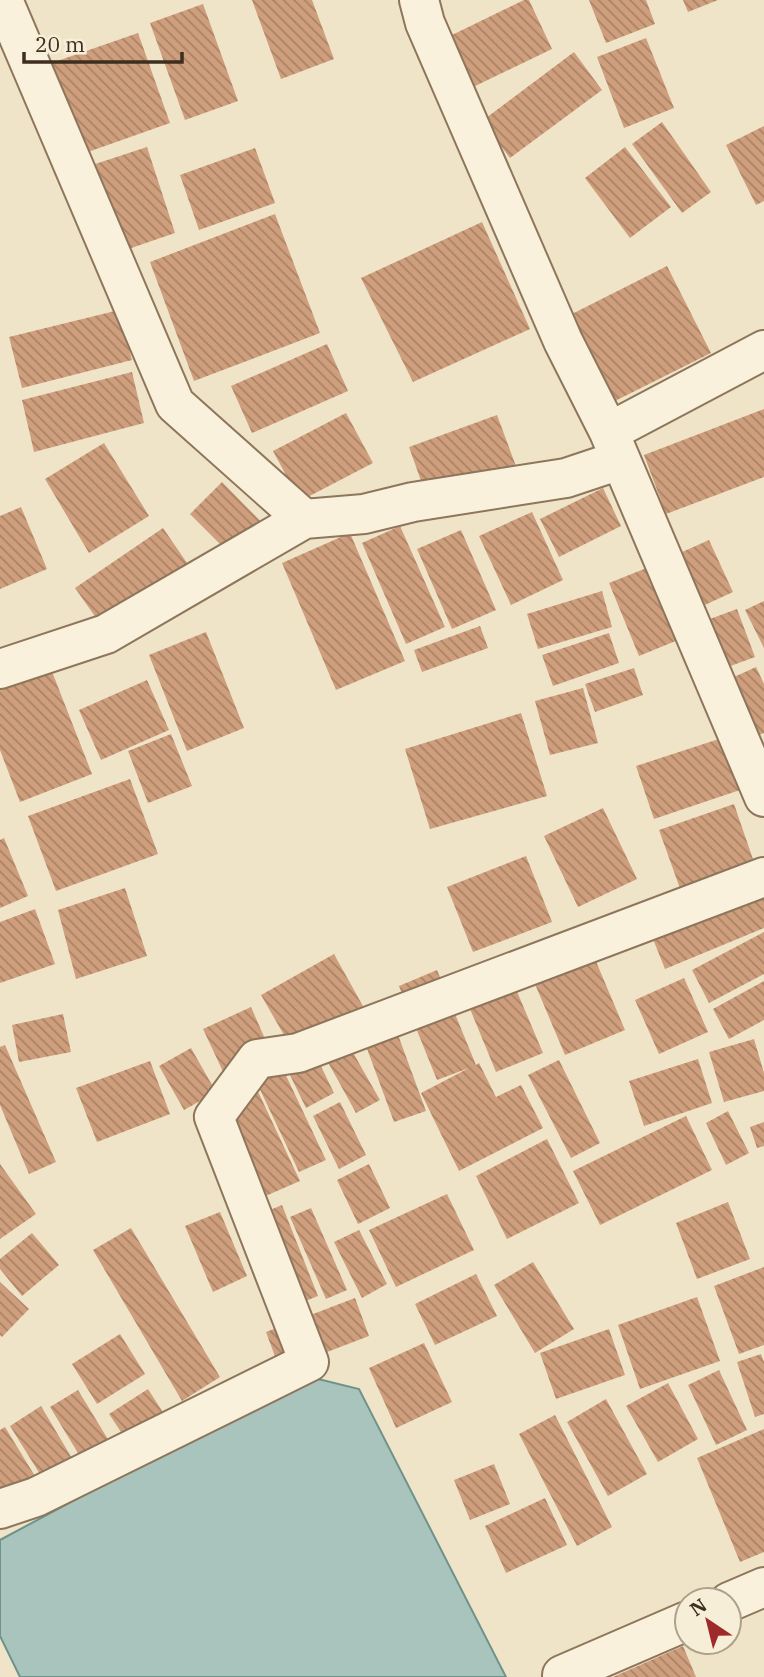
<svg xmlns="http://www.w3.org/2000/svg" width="764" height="1677" viewBox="0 0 764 1677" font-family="'IBM Plex Serif',serif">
  <defs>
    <pattern id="building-back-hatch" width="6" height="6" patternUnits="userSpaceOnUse" patternTransform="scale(1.75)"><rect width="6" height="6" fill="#cf9f7d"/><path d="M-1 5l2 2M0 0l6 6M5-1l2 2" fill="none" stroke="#a98266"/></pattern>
  </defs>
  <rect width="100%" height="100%" fill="#f0e4c8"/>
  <path fill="#a9c4bc" stroke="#6f938a" stroke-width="2" d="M 306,1376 L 359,1389 L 506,1677 L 20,1677 L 0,1636 L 0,1540 Z"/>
  <path fill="url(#building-back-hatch)" d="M 252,0 L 312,0 L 334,59 L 281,79 Z
    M 524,0 L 529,0 L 552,49 L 444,101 L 419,51 Z
    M 589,0 L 646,0 L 655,24 L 606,43 Z
    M 683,0 L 718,0 L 688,12 Z
    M 203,4 L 238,101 L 185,120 L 150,23 Z
    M 138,33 L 170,123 L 71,158 L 40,67 Z
    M 646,38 L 674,108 L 624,128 L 597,57 Z
    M 574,52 L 602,90 L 510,158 L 482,121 Z
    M 662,122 L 711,192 L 682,213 L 632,144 Z
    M 764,126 L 764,201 L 756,205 L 726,145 Z
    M 147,147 L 175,233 L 111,255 L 83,168 Z
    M 625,147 L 671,207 L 630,238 L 585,178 Z
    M 255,148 L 275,203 L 199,230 L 180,175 Z
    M 275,214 L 320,333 L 194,381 L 150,262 Z
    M 482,222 L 530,329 L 413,382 L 361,278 Z
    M 667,266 L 711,353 L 609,404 L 566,317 Z
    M 119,310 L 132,360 L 22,388 L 9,337 Z
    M 327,344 L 348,391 L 252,433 L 231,386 Z
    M 132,372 L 144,423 L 34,452 L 22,400 Z
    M 764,409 L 764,477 L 666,514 L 644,455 Z
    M 346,413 L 373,463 L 300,501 L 273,451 Z
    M 497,415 L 520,477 L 431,509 L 409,447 Z
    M 104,443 L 149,516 L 89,553 L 45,479 Z
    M 222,482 L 279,540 L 247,571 L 190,514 Z
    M 603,488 L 621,526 L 559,557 L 540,519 Z
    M 21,507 L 47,569 L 0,589 L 0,516 Z
    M 532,512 L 563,580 L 511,605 L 479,536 Z
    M 400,526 L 445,627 L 406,644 L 362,543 Z
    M 163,528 L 198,579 L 111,639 L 75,588 Z
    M 461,530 L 496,610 L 452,629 L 417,549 Z
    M 350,533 L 405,661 L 336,690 L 282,563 Z
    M 709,540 L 733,592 L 694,610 L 671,557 Z
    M 654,565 L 683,638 L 639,656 L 609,583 Z
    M 602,591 L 612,627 L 538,649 L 527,614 Z
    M 764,601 L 764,648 L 745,610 Z
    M 737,609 L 755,657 L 717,671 L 699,623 Z
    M 480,626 L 488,648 L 422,672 L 414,650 Z
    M 206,632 L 244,728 L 187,751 L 149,655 Z
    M 609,633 L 619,663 L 553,686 L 542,655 Z
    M 756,667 L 764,684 L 764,733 L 749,739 L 723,682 Z
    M 634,668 L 643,695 L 595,712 L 585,684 Z
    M 51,669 L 92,774 L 20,802 L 0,750 L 0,688 Z
    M 147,680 L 169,730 L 101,760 L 79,710 Z
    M 583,688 L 598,743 L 550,755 L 535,701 Z
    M 521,713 L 547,796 L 430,829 L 405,749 Z
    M 171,734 L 192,786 L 148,803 L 128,751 Z
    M 722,738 L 740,790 L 654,819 L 636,766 Z
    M 130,779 L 158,854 L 56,891 L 28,816 Z
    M 734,804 L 756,868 L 682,894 L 659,830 Z
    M 603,808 L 637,879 L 578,907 L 544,836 Z
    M 4,838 L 28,896 L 0,908 L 0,840 Z
    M 526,856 L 552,922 L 473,952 L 447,887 Z
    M 764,881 L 764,928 L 665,969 L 649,929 Z
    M 125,888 L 147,956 L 76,979 L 58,910 Z
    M 35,909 L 55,964 L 0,983 L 0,922 Z
    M 764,932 L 764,974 L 709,1003 L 692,970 Z
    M 592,952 L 625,1030 L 565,1055 L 532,977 Z
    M 334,954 L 364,1008 L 292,1049 L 261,995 Z
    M 507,968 L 543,1053 L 496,1072 L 461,987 Z
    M 437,970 L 476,1065 L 479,1063 L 496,1097 L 521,1085 L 543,1128 L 459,1171 L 421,1093 L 469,1068 L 437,1080 L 399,986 Z
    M 684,978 L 708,1032 L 659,1054 L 635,1000 Z
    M 764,981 L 764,1020 L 729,1039 L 713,1009 Z
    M 251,1007 L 273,1057 L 226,1078 L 203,1029 Z
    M 63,1014 L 71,1052 L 19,1062 L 12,1025 Z
    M 394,1024 L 426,1111 L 394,1122 L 362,1035 Z
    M 754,1039 L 764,1073 L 764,1091 L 724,1102 L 709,1052 Z
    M 347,1042 L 380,1100 L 356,1113 L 324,1055 Z
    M 5,1045 L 56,1162 L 29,1174 L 0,1105 L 0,1047 Z
    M 191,1048 L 216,1092 L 184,1110 L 159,1066 Z
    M 315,1054 L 334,1093 L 306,1108 L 287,1069 Z
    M 698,1059 L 712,1103 L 644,1126 L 629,1081 Z
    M 559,1060 L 600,1143 L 571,1158 L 528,1075 Z
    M 150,1061 L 170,1114 L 97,1142 L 76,1088 Z
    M 282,1067 L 326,1160 L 299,1172 L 255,1079 Z
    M 254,1083 L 300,1181 L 261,1198 L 216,1100 Z
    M 340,1102 L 366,1155 L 339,1169 L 313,1116 Z
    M 728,1111 L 749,1153 L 726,1165 L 706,1123 Z
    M 686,1116 L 712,1170 L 600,1225 L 573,1171 Z
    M 764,1122 L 764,1146 L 757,1148 L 750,1127 Z
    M 547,1139 L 579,1203 L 507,1239 L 476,1176 Z
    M 0,1164 L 36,1214 L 0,1239 Z
    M 369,1164 L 390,1208 L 358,1224 L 337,1180 Z
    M 447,1194 L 474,1250 L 396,1287 L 369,1230 Z
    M 728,1202 L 750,1259 L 697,1279 L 676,1223 Z
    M 282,1205 L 318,1296 L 275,1313 L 239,1223 Z
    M 311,1208 L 347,1290 L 326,1299 L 290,1217 Z
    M 220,1212 L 247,1276 L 213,1292 L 185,1226 Z
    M 131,1228 L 220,1377 L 182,1401 L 93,1250 Z
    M 359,1230 L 387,1284 L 362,1298 L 334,1242 Z
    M 32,1233 L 59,1265 L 22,1296 L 0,1269 L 0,1259 Z
    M 533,1262 L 574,1329 L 535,1353 L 494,1285 Z
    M 764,1267 L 764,1345 L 739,1354 L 714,1286 Z
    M 476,1274 L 497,1316 L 435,1345 L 415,1304 Z
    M 0,1282 L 29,1309 L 2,1337 L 0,1335 Z
    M 697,1297 L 720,1361 L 640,1389 L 618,1325 Z
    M 355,1298 L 369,1336 L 280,1370 L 266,1332 Z
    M 609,1329 L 625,1375 L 556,1399 L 540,1353 Z
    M 120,1334 L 145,1374 L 97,1404 L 72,1364 Z
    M 424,1343 L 452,1402 L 396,1428 L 369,1368 Z
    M 761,1354 L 764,1362 L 764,1414 L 755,1417 L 737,1362 Z
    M 719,1370 L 747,1430 L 716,1445 L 688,1385 Z
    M 668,1383 L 698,1439 L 658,1462 L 626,1406 Z
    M 148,1389 L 166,1417 L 127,1441 L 109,1414 Z
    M 78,1390 L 109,1441 L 81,1458 L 50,1407 Z
    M 606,1399 L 647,1474 L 608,1496 L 567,1422 Z
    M 41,1406 L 73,1460 L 43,1479 L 10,1426 Z
    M 555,1415 L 612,1527 L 577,1546 L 519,1434 Z
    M 5,1427 L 38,1481 L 7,1500 L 0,1488 L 0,1430 Z
    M 764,1429 L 764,1552 L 740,1562 L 697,1458 Z
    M 494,1464 L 510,1504 L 470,1520 L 454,1480 Z
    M 545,1498 L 567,1545 L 506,1573 L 485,1526 Z
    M 683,1646 L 696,1677 L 613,1677 Z"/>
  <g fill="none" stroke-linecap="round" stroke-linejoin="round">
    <defs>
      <path id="minor" d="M 3,0 L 175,404 L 304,519
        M 419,0 L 425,23 L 563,341 L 609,432 L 764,797
        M 609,432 L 764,350
        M 0,669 L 106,634 L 304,519 L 364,514 L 413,502 L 566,478 L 620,460
        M 0,1509 L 36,1497 L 309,1362 L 214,1117 L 257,1059 L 298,1053 L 764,877
        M 729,1602 L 764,1587
        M 562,1675 L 687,1621"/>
    </defs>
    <use href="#minor" stroke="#8d765c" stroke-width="42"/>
    <use href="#minor" stroke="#faf1dc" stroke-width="38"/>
  </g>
  <g transform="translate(708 1621) rotate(325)"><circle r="33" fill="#f7eed8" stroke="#ada18e" stroke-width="2"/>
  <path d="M0-5L12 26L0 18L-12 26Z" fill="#9e2a2b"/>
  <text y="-10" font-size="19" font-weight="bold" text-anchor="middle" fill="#3d2e20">N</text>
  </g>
  <path d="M24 52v10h158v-10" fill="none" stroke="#3d2e20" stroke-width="3.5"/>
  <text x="35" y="52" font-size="21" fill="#3d2e20" stroke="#f7eed8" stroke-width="5" paint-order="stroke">20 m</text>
</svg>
